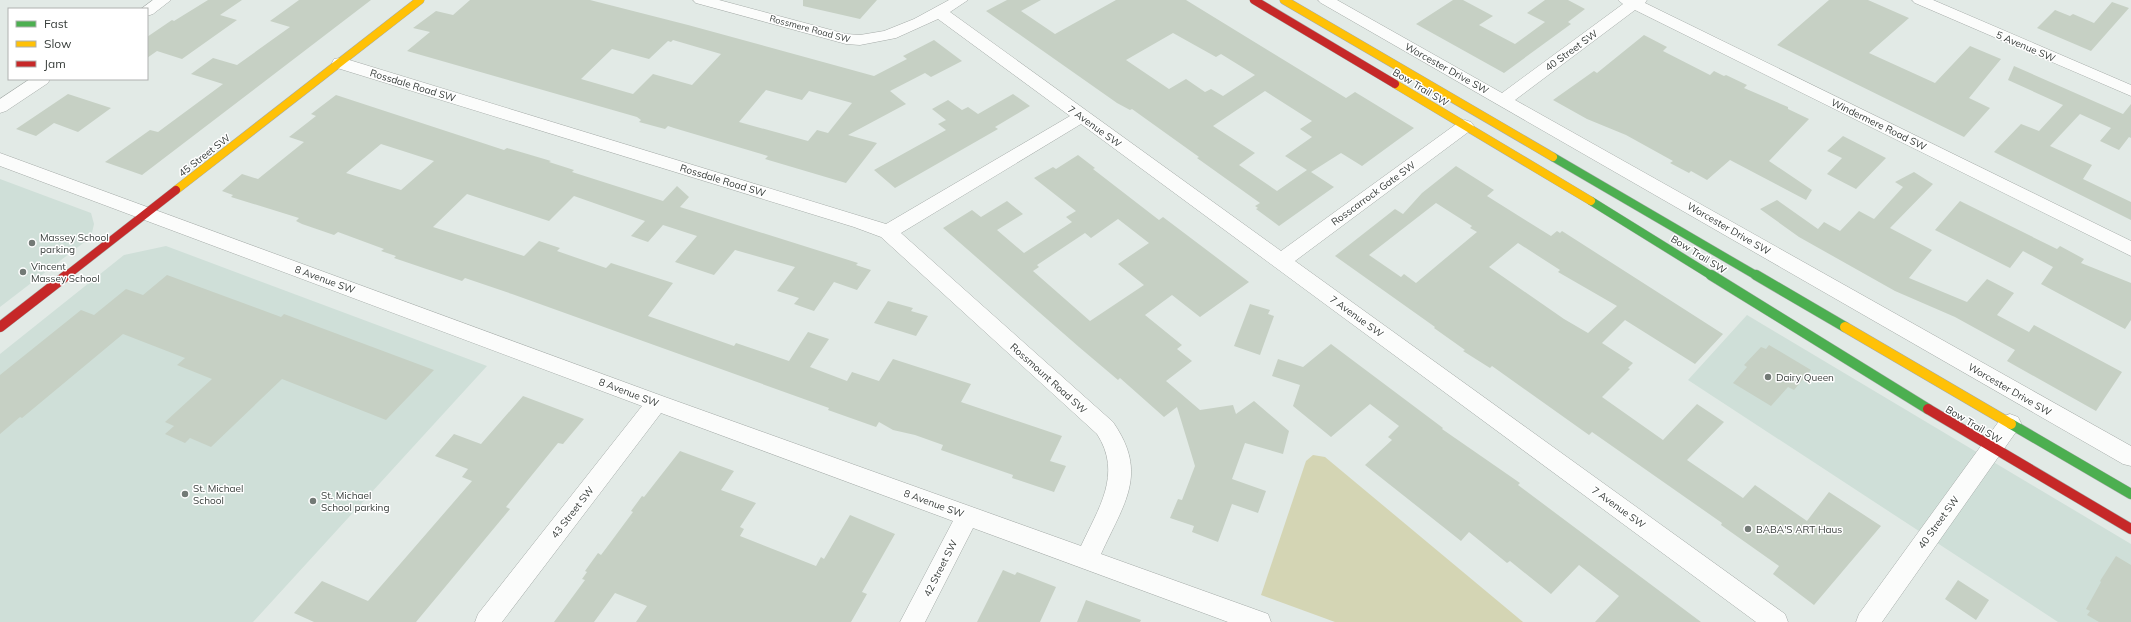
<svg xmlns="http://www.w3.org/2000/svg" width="2131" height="622" viewBox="0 0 2131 622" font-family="Mulish,sans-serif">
  <rect width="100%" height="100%" fill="#e2eae6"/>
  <path fill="#cfdfd8" d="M 0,179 L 91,213 L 94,224 L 91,237 L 0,307 Z
    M 166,246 L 487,366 L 253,622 L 0,622 L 0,354 L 124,255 Z
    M 1747,315 L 2131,544 L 2131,622 L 2058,622 L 1688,380 Z"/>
  <path fill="#d4d5b4" d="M 1313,455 L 1325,457 L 1523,622 L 1335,622 L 1261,595 L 1306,461 Z"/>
  <path fill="#c6d0c4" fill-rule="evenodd" d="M 208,0 L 242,0 L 220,15 L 237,20 L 182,59 L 157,51 L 147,58 L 147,37 L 172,20 L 174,21 Z
    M 299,0 L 371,0 L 142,175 L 105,162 L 150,130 L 158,132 L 223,84 L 191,74 L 213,58 L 237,65 L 290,27 L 270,21 Z
    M 470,0 L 590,0 L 688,25 L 874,76 L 907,59 L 903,56 L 934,40 L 962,61 L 931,77 L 925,73 L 890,91 L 906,104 L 848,135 L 877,143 L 846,183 L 765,159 L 768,156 L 674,128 L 668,126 L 665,129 L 639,122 L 641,120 L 637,117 L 407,51 L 430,32 L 413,28 L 436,11 L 453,15 ZM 673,40 L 721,54 L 692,85 L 653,74 L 633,94 L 581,79 L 612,49 L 649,59 L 668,41 L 671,42 ZM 766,90 L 802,100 L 809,91 L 852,103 L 828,133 L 817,130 L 808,141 L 739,122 Z
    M 803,0 L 877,0 L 860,19 L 803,6 Z
    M 1007,0 L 1041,0 L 1021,11 L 1055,34 L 1116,0 L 1186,0 L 1346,98 L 1355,92 L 1414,128 L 1362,166 L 1341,153 L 1311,172 L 1334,187 L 1279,226 L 1256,209 L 1258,208 L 1255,206 L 1260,203 L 1197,158 L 1199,157 L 1132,109 L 1130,110 L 1117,103 L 986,11 ZM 1173,33 L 1216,57 L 1221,54 L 1255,75 L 1223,96 L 1211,89 L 1205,92 L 1186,79 L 1169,89 L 1126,60 ZM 1265,91 L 1312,121 L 1300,129 L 1312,137 L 1285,156 L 1307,170 L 1277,191 L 1239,165 L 1255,153 L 1213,126 Z
    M 1453,0 L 1463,0 L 1493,16 L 1479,25 L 1515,44 L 1545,22 L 1527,13 L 1545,0 L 1568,0 L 1585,9 L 1568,22 L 1571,24 L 1504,73 L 1416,24 Z
    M 1829,0 L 1868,0 L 1909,18 L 1869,53 L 1935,83 L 1970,46 L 2001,59 L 1969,98 L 1990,108 L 1964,137 L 1777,45 Z
    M 2112,2 L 2129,8 L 2091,51 L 2037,28 L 2055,10 L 2070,16 L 2073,14 L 2094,23 Z
    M 1644,35 L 1667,47 L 1663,51 L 1710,75 L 1714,71 L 1724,76 L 1726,75 L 1747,85 L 1744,88 L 1788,107 L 1788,109 L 1809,119 L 1769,161 L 1812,190 L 1806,200 L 1730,160 L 1707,180 L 1691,171 L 1689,173 L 1670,163 L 1673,161 L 1626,135 L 1587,119 L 1553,100 L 1594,71 L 1597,73 Z
    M 2014,66 L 2123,114 L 2131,104 L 2131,138 L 2129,137 L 2119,150 L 2100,141 L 2111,128 L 2080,114 L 2050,146 L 2092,165 L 2083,179 L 2131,202 L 2131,220 L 1994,152 L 2021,124 L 2039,131 L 2063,105 L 2008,80 Z
    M 68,94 L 111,108 L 78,132 L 54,123 L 36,136 L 16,129 Z
    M 1013,94 L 1030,106 L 995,127 L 998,129 L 895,188 L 874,170 L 946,130 L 938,124 L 946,120 L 932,109 L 948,100 L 962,110 L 968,107 L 978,114 Z
    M 336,95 L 504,150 L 507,148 L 551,161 L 549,162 L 574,170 L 572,172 L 663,201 L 677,186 L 689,197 L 680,207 L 858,263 L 856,265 L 871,270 L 857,290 L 834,282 L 814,311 L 794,304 L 799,298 L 777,291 L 795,267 L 735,250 L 714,275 L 675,262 L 697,236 L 663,225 L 648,242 L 631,236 L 645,221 L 574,196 L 549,221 L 467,194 L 433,227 L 524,256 L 539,241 L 560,248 L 557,251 L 606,268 L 611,263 L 673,283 L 648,316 L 734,346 L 736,343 L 789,361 L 808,332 L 829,339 L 810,367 L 847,381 L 852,372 L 879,381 L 893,359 L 971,384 L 961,402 L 1062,436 L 1050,461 L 1066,466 L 1054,492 L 1012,478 L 1013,475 L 941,450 L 943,445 L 915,435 L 893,430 L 879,422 L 876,427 L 828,410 L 829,408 L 512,294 L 465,278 L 462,281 L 394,258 L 396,256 L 381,251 L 384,249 L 338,232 L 334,235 L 302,224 L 296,221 L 299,218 L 231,197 L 233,195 L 222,191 L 242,174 L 258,179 L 304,142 L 289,137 L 316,116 L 311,114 ZM 381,144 L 403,151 L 434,161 L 401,190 L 346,173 Z
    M 1843,136 L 1886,158 L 1856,189 L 1827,174 L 1842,158 L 1827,151 Z
    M 1078,155 L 1095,168 L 1093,169 L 1159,220 L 1163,217 L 1249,282 L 1200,317 L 1172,295 L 1145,315 L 1182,345 L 1177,349 L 1192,361 L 1166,381 L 1200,410 L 1233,405 L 1236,414 L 1254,401 L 1289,431 L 1283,454 L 1245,443 L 1232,479 L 1266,491 L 1258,513 L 1232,504 L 1218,542 L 1192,532 L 1194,526 L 1170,518 L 1178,499 L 1182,500 L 1195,466 L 1177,407 L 1164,417 L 1120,378 L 1118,380 L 1079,347 L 943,228 L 972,210 L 981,217 L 1007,201 L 1023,214 L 997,230 L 1024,253 L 1072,222 L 1066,217 L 1076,211 L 1034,178 L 1053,167 L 1056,169 ZM 1118,219 L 1149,243 L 1118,264 L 1144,285 L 1090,321 L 1033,271 L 1039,267 L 1037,265 L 1085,233 L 1091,238 Z
    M 1456,166 L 1494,190 L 1487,196 L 1551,236 L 1557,231 L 1560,233 L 1562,231 L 1723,334 L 1695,364 L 1625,320 L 1602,343 L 1633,363 L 1628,368 L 1630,369 L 1602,397 L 1663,440 L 1697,404 L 1724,422 L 1687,460 L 1743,498 L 1755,485 L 1807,521 L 1829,492 L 1881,526 L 1814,605 L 1773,574 L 1779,566 L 1721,525 L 1722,523 L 1592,432 L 1589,435 L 1492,366 L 1490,368 L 1463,351 L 1465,350 L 1434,328 L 1435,327 L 1335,256 L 1395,209 L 1403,214 L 1422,193 ZM 1436,203 L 1472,226 L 1470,228 L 1477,232 L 1416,283 L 1404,274 L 1401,277 L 1369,255 ZM 1518,243 L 1560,270 L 1558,272 L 1617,306 L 1588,333 L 1564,319 L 1489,267 Z
    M 1914,172 L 1933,184 L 1890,228 L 1932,250 L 1909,278 L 1967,302 L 1987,279 L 2014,293 L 1997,315 L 2029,332 L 2034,325 L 2122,372 L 2096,411 L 2007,361 L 2015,350 L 1955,317 L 1895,291 L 1799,237 L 1760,209 L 1777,200 L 1818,229 L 1824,222 L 1840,231 L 1859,211 L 1874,219 L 1903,187 L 1895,182 Z
    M 1960,201 L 2057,249 L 2060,246 L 2084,259 L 2081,263 L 2131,283 L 2131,320 L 2125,329 L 2041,284 L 2053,267 L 2023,251 L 2010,268 L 1935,230 Z
    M 167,275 L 281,317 L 284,314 L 434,370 L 386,420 L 282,379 L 211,447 L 190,438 L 185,443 L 165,434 L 174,426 L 165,422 L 212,379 L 177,365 L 185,358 L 123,334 L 22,418 L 20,417 L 0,434 L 0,375 L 81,310 L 94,315 L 126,289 L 143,295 Z
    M 888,301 L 913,308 L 911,311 L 928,316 L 916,336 L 874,323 Z
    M 1250,304 L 1270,310 L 1268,314 L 1274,316 L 1260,355 L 1234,346 Z
    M 1331,344 L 1443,428 L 1442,429 L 1520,483 L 1518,485 L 1701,622 L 1595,622 L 1619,596 L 1579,565 L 1551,594 L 1510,561 L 1507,563 L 1469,532 L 1461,541 L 1365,465 L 1392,440 L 1388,437 L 1399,426 L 1370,404 L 1331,437 L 1293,406 L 1300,385 L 1272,376 L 1278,359 L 1303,367 Z
    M 1769,345 L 1811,370 L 1794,390 L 1788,387 L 1771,406 L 1733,383 L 1747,367 L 1744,365 L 1761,347 L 1766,349 Z
    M 523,396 L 584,419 L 563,444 L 558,443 L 506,507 L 510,509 L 416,622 L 314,622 L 294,613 L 322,581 L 368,601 L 472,481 L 462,477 L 468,469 L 435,456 L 454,434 L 481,444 Z
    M 680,451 L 734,471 L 721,490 L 756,503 L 740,527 L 744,529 L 740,536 L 816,566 L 821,557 L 824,559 L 850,515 L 895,534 L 862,592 L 867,594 L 851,622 L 636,622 L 647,606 L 615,593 L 594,622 L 554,622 L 585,580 L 582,579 L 587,572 L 585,571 L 598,553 L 601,555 L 610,543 L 633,512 L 631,511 L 642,496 L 644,497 Z
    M 2116,556 L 2131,565 L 2131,622 L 2099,622 L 2087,615 L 2090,611 L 2086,609 L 2101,582 L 2100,581 Z
    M 1003,570 L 1015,575 L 1017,572 L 1056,587 L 1040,622 L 977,622 Z
    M 1958,580 L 1989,600 L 1976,620 L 1945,599 Z
    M 1086,600 L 1141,620 L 1140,622 L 1077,622 Z"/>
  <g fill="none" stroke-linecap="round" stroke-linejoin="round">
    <defs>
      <path id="street" d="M 153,0 L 171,0 L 153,14 L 147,16 L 147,9 L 141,9 Z
        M 693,0 L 719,0 L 846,34 L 860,35 L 884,31 L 914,19 L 949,0 L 968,0 L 950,12 L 1281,251 L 1459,122 L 1465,120 L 1471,122 L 1474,126 L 1471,130 L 1295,261 L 1785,614 L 1788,622 L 1756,622 L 1081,124 L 901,233 L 1113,422 C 1149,474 1124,503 1101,554 L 1268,614 L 1271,622 L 1228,622 L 973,528 L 925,622 L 900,622 L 953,521 L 661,413 L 502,622 L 475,622 L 478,614 L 642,406 L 0,166 L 0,153 L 665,397 L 1081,546 C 1098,509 1123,474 1097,434 L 881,237 L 854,227 L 334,67 L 332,63 L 334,59 L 340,58 L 346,59 L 886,224 L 1070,116 L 938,19 L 896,38 L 860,45 L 846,44 L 696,3 Z
        M 1318,0 L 1337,0 L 1502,93 L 1623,4 L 1618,0 L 1647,0 L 1645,3 L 2131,241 L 2131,256 L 1635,10 L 1515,100 L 2131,446 L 2131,466 L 2123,464 L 1321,3 Z
        M 1912,0 L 1933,0 L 2131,85 L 2131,96 L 1915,3 Z
        M 30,79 L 50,79 L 48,83 L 6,111 L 0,113 L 0,99 Z
        M 2010,414 L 2018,417 L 2021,423 L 2018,429 L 1882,622 L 1856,622 L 1859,614 L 2002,417 Z"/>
      <path id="fast-far1" d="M 1553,157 L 1757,276
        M 1591,201 L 1712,276"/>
      <path id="fast" d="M 1711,275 L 1928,409
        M 1756,275 L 1845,327
        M 2011,424 L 2131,494"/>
      <path id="slow-far1" d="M 1284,0 L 1553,157
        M 1395,84 L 1591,201
        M 176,190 L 420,0"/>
      <path id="slow" d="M 1845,327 L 2011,424"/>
      <path id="jam-far1" d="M 1254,0 L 1395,84
        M 66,276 L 176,190"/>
      <path id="jam" d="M 0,327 L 67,275
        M 1928,409 L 2131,529"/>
    </defs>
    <use href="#street" stroke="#a5aba8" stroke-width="1"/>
    <use href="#fast-far1" stroke="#a5aba8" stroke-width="9"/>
    <use href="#fast" stroke="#a5aba8" stroke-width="11"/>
    <use href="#slow-far1" stroke="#a5aba8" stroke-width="9"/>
    <use href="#slow" stroke="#a5aba8" stroke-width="11"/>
    <use href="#jam-far1" stroke="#a5aba8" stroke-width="9"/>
    <use href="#jam" stroke="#a5aba8" stroke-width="11"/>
    <use href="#street" fill="#fbfcfb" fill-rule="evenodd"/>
    <use href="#fast-far1" stroke="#4caf50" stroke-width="8"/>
    <use href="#fast" stroke="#4caf50" stroke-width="10"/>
    <use href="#slow-far1" stroke="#ffc107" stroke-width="8"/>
    <use href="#slow" stroke="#ffc107" stroke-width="10"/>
    <use href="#jam-far1" stroke="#c62828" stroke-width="8"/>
    <use href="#jam" stroke="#c62828" stroke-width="10"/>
  </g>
  <g fill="#737a76" stroke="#fff" stroke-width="1.5">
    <circle cx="32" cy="243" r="4"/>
    <circle cx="23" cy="272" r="4"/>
    <circle cx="1768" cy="377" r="4"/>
    <circle cx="185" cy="494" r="4"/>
    <circle cx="313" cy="501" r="4"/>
    <circle cx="1748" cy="529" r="4"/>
  </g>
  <g text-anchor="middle" stroke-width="3" stroke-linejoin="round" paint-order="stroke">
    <g font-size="9" fill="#373d3a" stroke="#fff">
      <text transform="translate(810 29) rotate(15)" y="3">Rossmere Road SW</text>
    </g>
    <g font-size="10" fill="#373d3a" stroke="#fff">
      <text transform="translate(2026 46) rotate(23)" y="4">5 Avenue SW</text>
      <text transform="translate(1571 50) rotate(-36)" y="4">40 Street SW</text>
      <text transform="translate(1447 68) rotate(29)" y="4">Worcester Drive SW</text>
      <text transform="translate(413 85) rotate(17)" y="4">Rossdale Road SW</text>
      <text transform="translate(1421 87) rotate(31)" y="4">Bow Trail SW</text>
      <text transform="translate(1879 124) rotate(26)" y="4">Windermere Road SW</text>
      <text transform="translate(1095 126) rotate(36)" y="4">7 Avenue SW</text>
      <text transform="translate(204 155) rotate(-38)" y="4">45 Street SW</text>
      <text transform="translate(723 180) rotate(17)" y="4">Rossdale Road SW</text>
      <text transform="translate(1373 193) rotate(-36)" y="4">Rosscarrock Gate SW</text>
      <text transform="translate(1729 228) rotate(30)" y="4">Worcester Drive SW</text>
      <text transform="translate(1699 254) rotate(32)" y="4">Bow Trail SW</text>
      <text transform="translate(325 279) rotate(20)" y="4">8 Avenue SW</text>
      <text transform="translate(1357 316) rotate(36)" y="4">7 Avenue SW</text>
      <text transform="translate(1049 378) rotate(42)" y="4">Rossmount Road SW</text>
      <text transform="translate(2010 389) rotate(30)" y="4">Worcester Drive SW</text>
      <text transform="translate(629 392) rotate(21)" y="4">8 Avenue SW</text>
      <text transform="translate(1974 424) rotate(31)" y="4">Bow Trail SW</text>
      <text transform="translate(934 503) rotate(20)" y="4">8 Avenue SW</text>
      <text transform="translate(1619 507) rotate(36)" y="4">7 Avenue SW</text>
      <text transform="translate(572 512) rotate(-52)" y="4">43 Street SW</text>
      <text transform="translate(1938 522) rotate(-54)" y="4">40 Street SW</text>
      <text transform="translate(940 568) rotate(-63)" y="4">42 Street SW</text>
    </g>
    <g font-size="10" fill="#373d3a" stroke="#fff" text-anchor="start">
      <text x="40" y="241">Massey School<tspan x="40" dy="12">parking</tspan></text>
      <text x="31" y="270">Vincent<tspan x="31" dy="12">Massey School</tspan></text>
      <text x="1776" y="381">Dairy Queen</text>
      <text x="193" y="492">St. Michael<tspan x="193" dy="12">School</tspan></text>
      <text x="321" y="499">St. Michael<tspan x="321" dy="12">School parking</tspan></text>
      <text x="1756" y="533">BABA'S ART Haus</text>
    </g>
  </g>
  <rect x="8" y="8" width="140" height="72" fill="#ffffff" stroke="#afb1b0"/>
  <rect x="16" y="21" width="20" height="6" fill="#4caf50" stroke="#afb1b0"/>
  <text x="44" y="28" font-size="12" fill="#373d3a">Fast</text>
  <rect x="16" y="41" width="20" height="6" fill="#ffc107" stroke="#afb1b0"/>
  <text x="44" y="48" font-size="12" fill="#373d3a">Slow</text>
  <rect x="16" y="61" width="20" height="6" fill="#c62828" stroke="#afb1b0"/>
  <text x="44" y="68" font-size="12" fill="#373d3a">Jam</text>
</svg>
